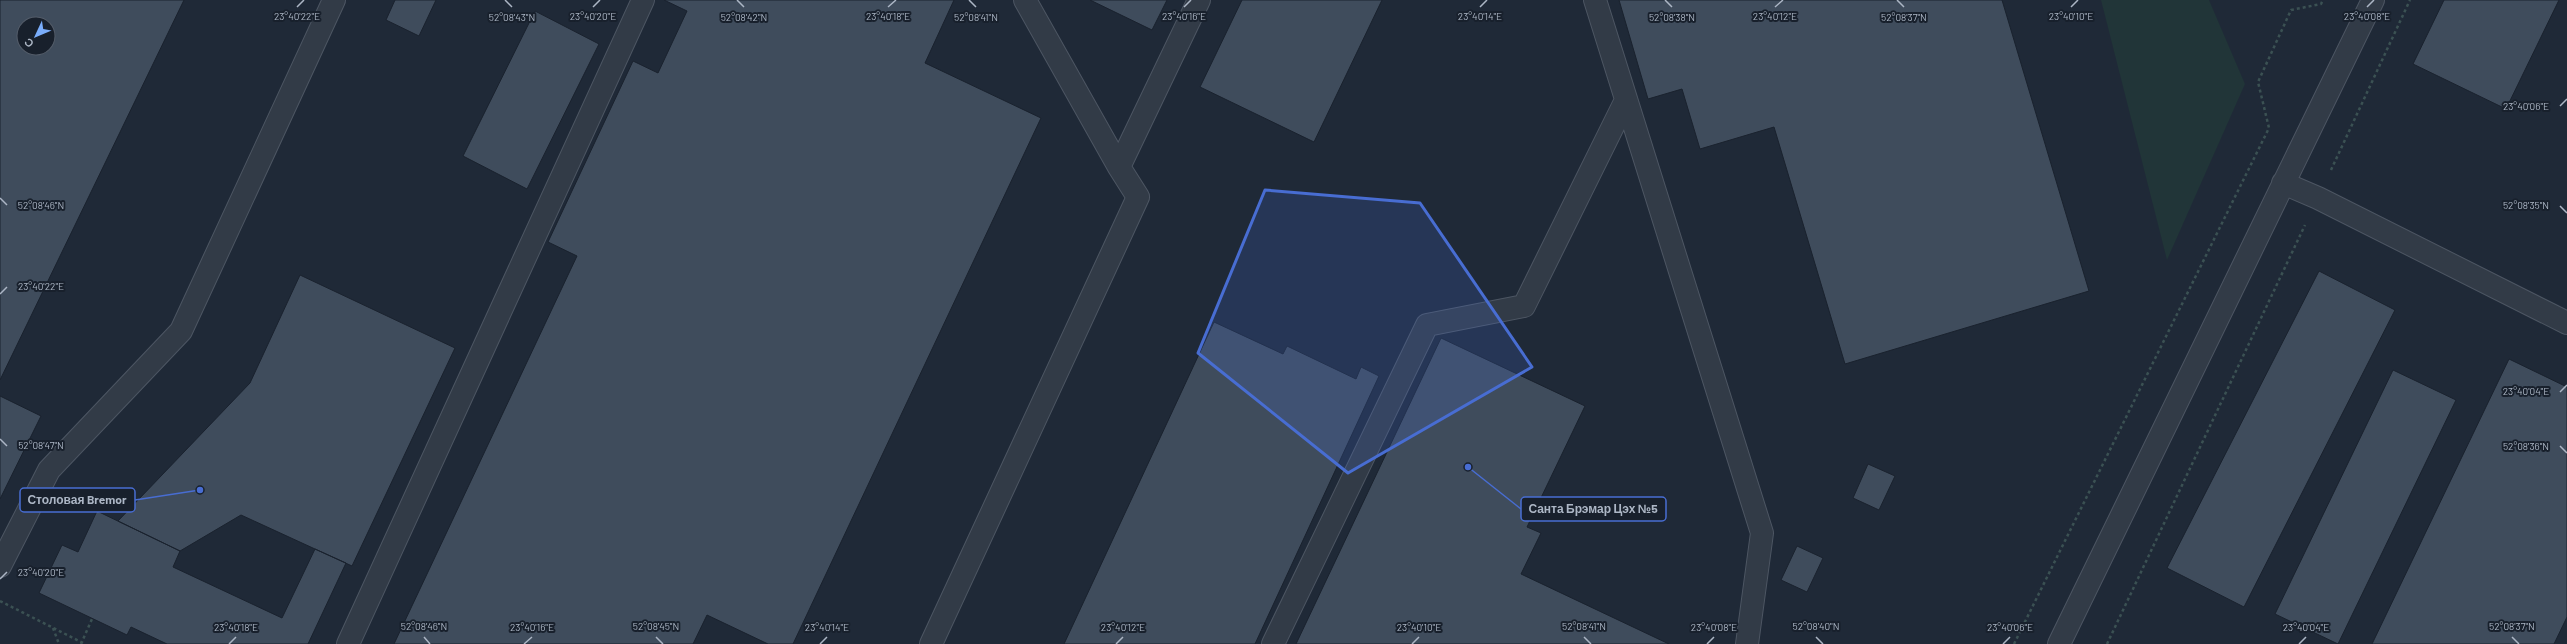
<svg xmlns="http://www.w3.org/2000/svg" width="2567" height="644" viewBox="0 0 2567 644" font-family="Barlow,sans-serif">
  <rect width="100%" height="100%" fill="#1f2937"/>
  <path fill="#213538" d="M 2101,0 L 2209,0 L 2245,84 L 2167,260 Z"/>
  <path fill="#3f4c5c" stroke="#1a222e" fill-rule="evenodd" d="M 0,0 L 184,0 L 0,380 ZM 24,24 L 48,24 L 48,48 L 24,48 Z
    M 395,0 L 436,0 L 419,36 L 386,20 Z
    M 664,0 L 954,0 L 925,63 L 1041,118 L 793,644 L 768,644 L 707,615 L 693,644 L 394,644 L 577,256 L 548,242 L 633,61 L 658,73 L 687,11 Z
    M 1090,0 L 1167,0 L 1152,30 Z
    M 1242,0 L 1382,0 L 1314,142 L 1200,87 Z
    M 1619,0 L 2002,0 L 2089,291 L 1845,364 L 1774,127 L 1700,149 L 1682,89 L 1648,99 Z
    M 2444,0 L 2559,0 L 2506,109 L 2413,64 Z
    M 535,11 L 599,44 L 527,189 L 463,156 Z
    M 2319,271 L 2395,310 L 2244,607 L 2167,568 Z
    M 300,275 L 455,348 L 352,566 L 241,515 L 180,551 L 118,521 L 250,383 Z
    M 1214,322 L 1283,354 L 1287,346 L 1356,379 L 1361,367 L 1379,376 L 1255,644 L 1064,644 Z
    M 1441,338 L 1585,406 L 1527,527 L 1541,533 L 1521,574 L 1669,644 L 1296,644 Z
    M 2509,359 L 2567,387 L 2567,617 L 2554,644 L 2372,644 Z
    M 2393,370 L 2456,400 L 2338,644 L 2275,614 Z
    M 0,396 L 41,416 L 0,499 Z
    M 1868,464 L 1895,476 L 1879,510 L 1853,498 Z
    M 97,511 L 180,551 L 173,567 L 282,618 L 315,549 L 346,563 L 308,644 L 167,644 L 131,627 L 127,635 L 39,593 L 62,545 L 78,552 Z
    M 1797,546 L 1823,558 L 1807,592 L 1781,580 Z"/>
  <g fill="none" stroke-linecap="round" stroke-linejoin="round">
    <defs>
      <path id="minor" d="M 1595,0 L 1762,533 L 1747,644
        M 1119,167 L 1199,0
        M 2283,183 L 2318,198 L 2567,323
        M 0,566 L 49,470 L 181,331 L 334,0
        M 348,644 L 643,0
        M 931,644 L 1138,197 L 1119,167 L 1025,0
        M 1273,644 L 1427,325 L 1524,306 L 1626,100
        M 2059,644 L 2373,0"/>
    </defs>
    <use href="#minor" stroke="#4d5663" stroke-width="24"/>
    <path stroke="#3b5153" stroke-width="2.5" stroke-dasharray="3 3" stroke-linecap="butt" d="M 2331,170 L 2410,0
      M 0,601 L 85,644
      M 53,628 L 59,644
      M 81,644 L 92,619
      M 2014,644 L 2269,128 L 2258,82 L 2291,10 L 2321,4 L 2323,0
      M 2107,644 L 2305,225"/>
    <use href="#minor" stroke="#323b47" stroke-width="22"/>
  </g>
  <path fill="#486dd2" fill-opacity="0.2" stroke="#486dd2" stroke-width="3" stroke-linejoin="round" d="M 1265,190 L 1420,203 L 1532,367 L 1348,473 L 1198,353 Z"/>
  <path fill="none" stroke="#acb6c5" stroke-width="1.5" d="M 505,0 L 512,7M 737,0 L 744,7M 969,0 L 976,7M 1665,0 L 1672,7M 1897,0 L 1904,7M 297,7 L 304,0M 593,7 L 600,0M 888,7 L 896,0M 1184,7 L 1191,0M 1480,7 L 1487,0M 1775,7 L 1783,0M 2071,7 L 2078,0M 2367,7 L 2374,0M 2560,106 L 2567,99M 0,198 L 7,205M 2560,206 L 2567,213M 0,294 L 7,287M 2560,392 L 2567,385M 0,439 L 7,446M 2560,446 L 2567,453M 0,579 L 7,572M 424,637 L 430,644M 656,637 L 663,644M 1584,637 L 1591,644M 1816,637 L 1823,644M 2512,637 L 2519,644M 229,644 L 236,637M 524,644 L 532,637M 820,644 L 827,637M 1116,644 L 1123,637M 1412,644 L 1419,637M 1707,644 L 1714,637M 2003,644 L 2010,637M 2299,644 L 2306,637"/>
  <g font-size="10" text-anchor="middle" fill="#acb6c5" stroke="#18202c" stroke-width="4" stroke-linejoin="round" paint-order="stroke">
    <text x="297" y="20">23°40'22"E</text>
    <text x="593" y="20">23°40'20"E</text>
    <text x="888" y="20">23°40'18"E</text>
    <text x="1184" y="20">23°40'16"E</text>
    <text x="1480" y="20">23°40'14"E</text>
    <text x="1775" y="20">23°40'12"E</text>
    <text x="2071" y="20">23°40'10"E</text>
    <text x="2367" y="20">23°40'08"E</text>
    <text x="512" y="21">52°08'43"N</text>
    <text x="744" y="21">52°08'42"N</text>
    <text x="976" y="21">52°08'41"N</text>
    <text x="1672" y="21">52°08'38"N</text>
    <text x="1904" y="21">52°08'37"N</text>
    <text x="2526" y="110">23°40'06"E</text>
    <text x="41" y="209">52°08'46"N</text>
    <text x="2526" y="209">52°08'35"N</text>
    <text x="41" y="290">23°40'22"E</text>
    <text x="2526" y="395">23°40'04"E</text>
    <text x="41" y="449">52°08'47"N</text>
    <text x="2526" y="450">52°08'36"N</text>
    <text x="41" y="576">23°40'20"E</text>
    <text x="424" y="630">52°08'46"N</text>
    <text x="656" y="630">52°08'45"N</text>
    <text x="1584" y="630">52°08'41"N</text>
    <text x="1816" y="630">52°08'40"N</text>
    <text x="2512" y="630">52°08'37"N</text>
    <text x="236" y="631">23°40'18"E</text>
    <text x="532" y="631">23°40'16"E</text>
    <text x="827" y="631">23°40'14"E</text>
    <text x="1123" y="631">23°40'12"E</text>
    <text x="1419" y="631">23°40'10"E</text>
    <text x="1714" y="631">23°40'08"E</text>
    <text x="2010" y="631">23°40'06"E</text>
    <text x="2306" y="631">23°40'04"E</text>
  </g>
  <path fill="none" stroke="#486dd2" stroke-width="1.5" d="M200 490L135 500M1468 467L1521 509"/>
  <g fill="#486dd2" stroke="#18202c" stroke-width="1.5">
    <circle cx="200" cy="490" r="4"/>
    <circle cx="1468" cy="467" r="4"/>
  </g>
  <g fill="#18202c" stroke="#486dd2" stroke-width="1.5">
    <rect x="20" y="488" width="115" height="24" rx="4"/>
    <rect x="1521" y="497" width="145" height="24" rx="4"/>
  </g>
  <g font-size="12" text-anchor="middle" font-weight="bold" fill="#acb6c5">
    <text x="77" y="504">Столовая Bremor</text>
    <text x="1593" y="513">Санта Брэмар Цэх №5</text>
  </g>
  <g transform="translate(36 36) rotate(226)"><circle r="19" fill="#18202c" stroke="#535c69"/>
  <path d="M0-3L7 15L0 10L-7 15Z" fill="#7aadfb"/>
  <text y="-6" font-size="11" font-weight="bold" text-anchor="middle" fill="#acb6c5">С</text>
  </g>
</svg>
